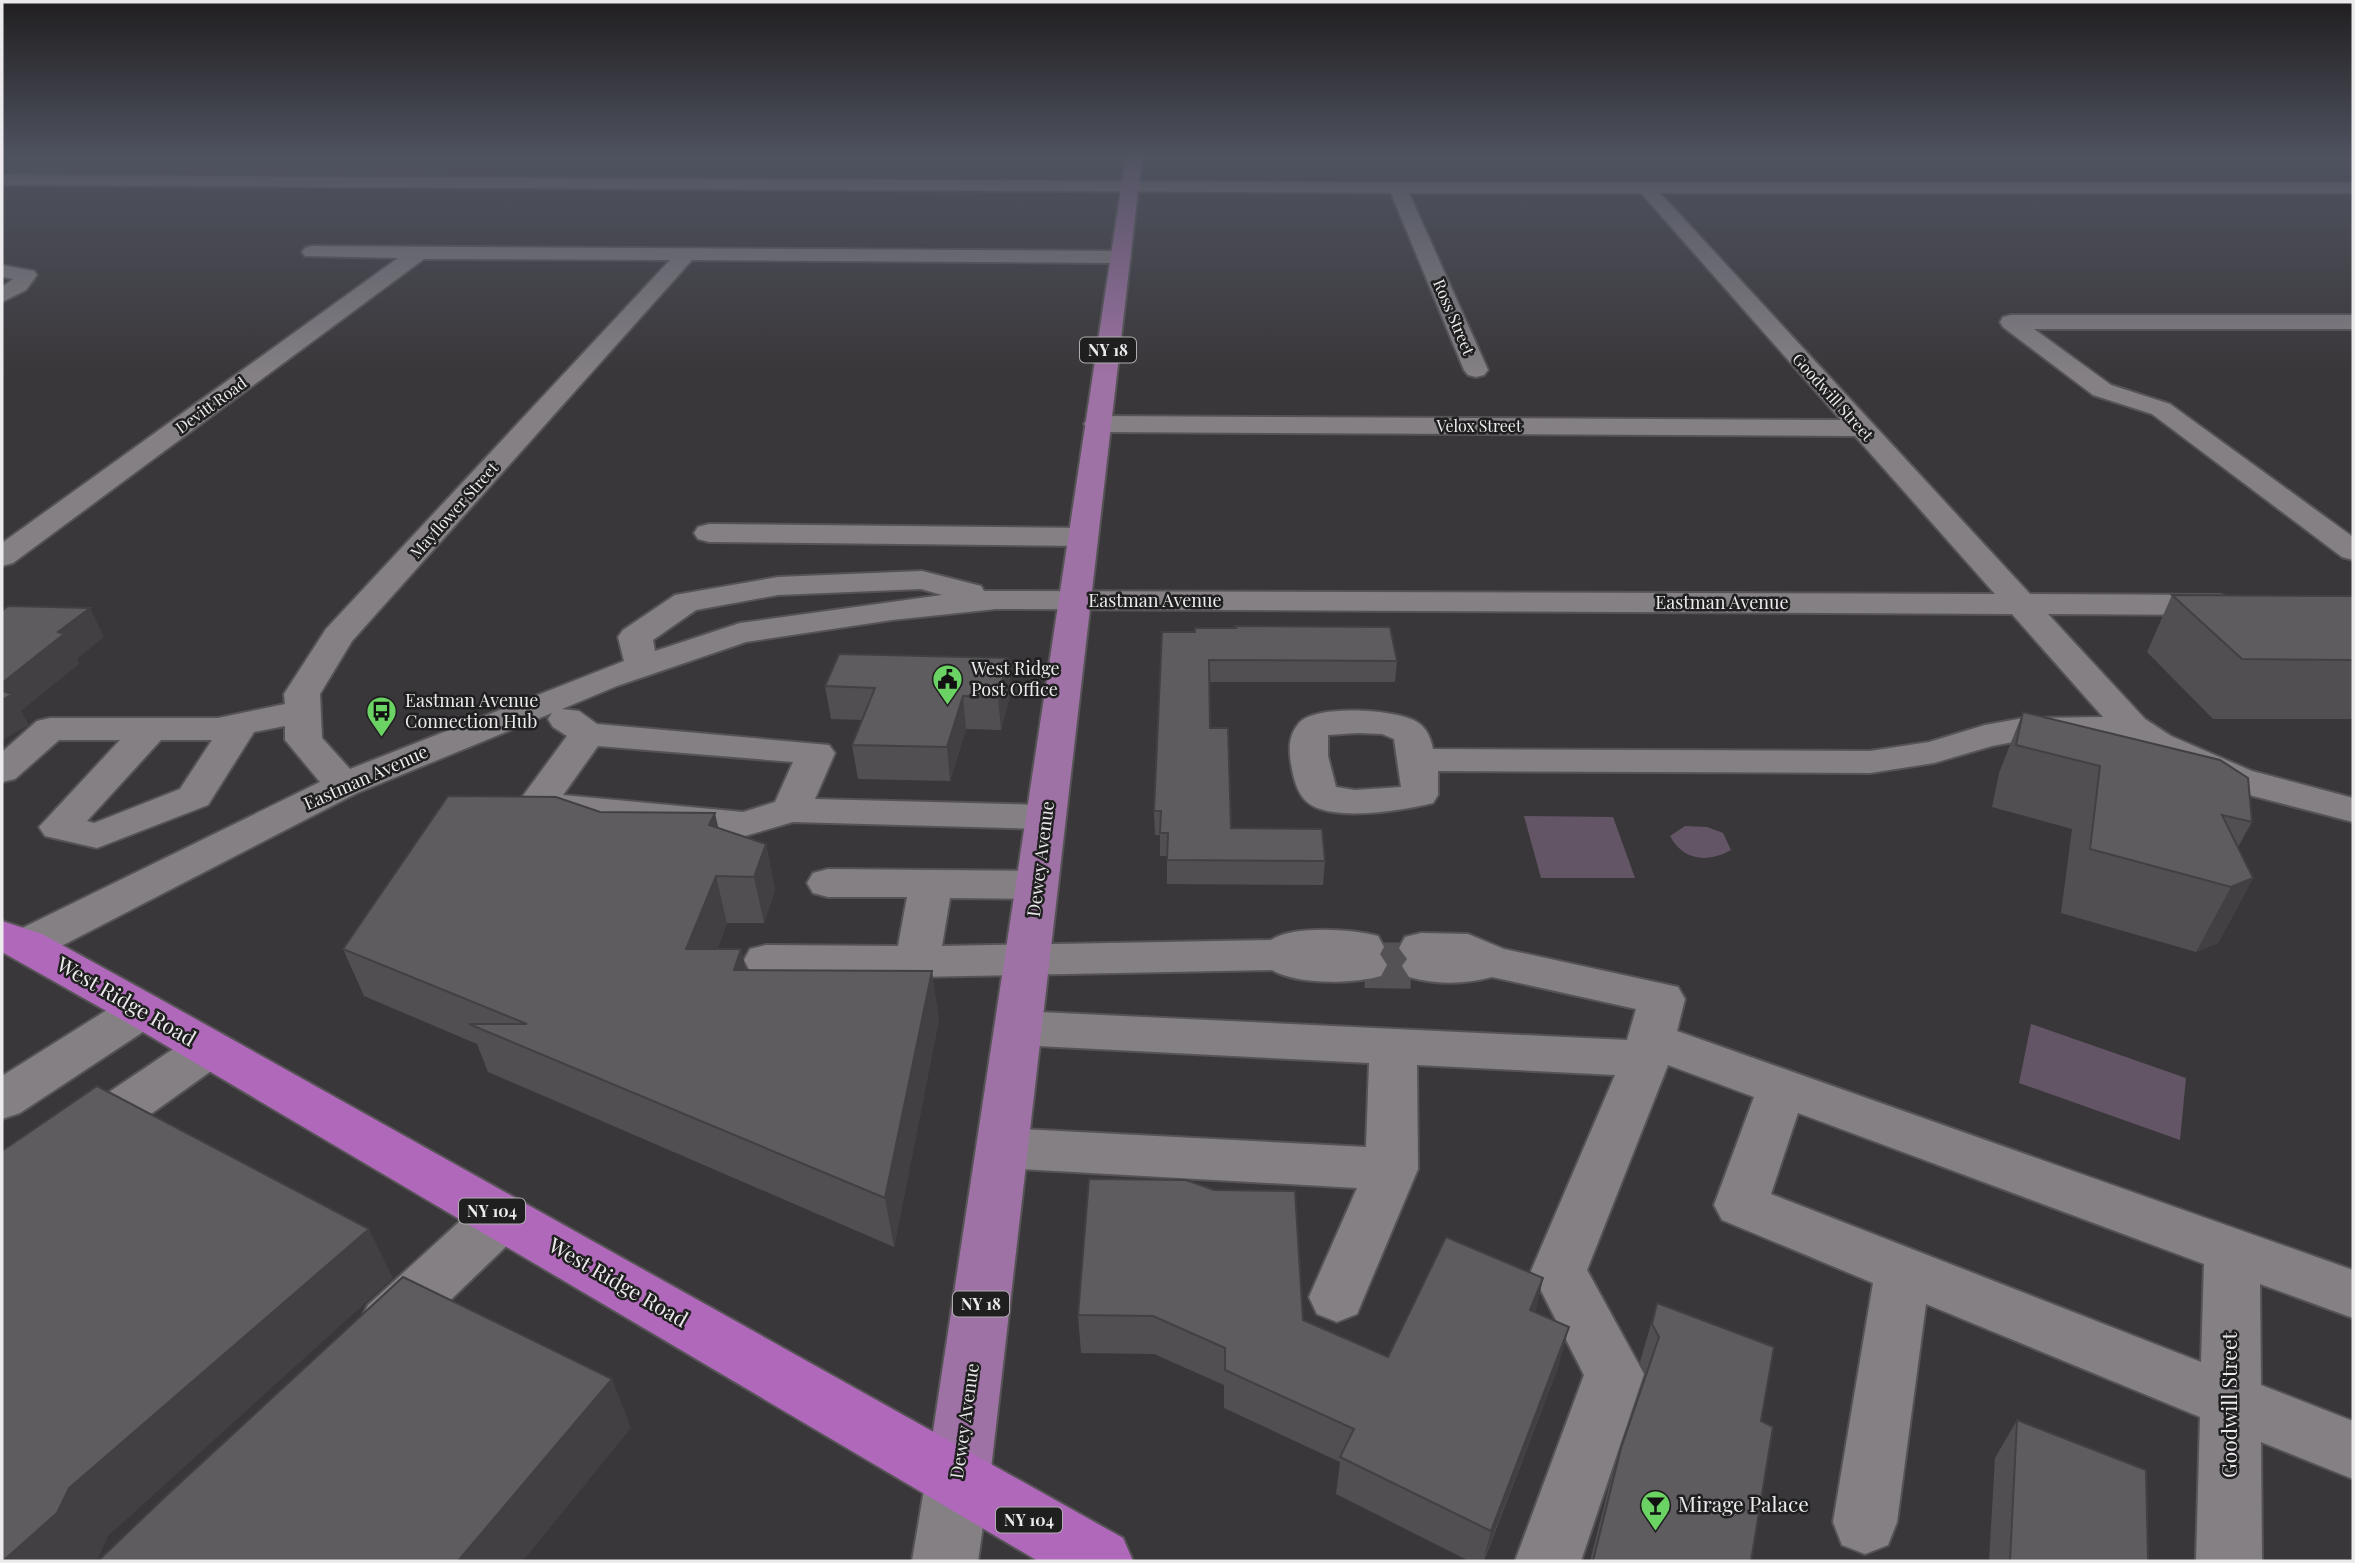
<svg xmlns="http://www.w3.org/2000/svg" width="2355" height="1563" viewBox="0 0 2355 1563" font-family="'Playfair Display',serif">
  <rect width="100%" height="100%" fill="#3a373a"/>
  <path fill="#635565" d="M 1524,816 L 1613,817 L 1635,878 L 1541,878 Z
    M 1685,826 L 1707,827 L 1723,833 L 1731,850 C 1708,863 1683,861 1670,836 Z
    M 2031,1024 L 2186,1078 L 2180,1140 L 2019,1083 Z"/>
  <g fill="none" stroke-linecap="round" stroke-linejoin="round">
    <path stroke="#555255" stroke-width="46" stroke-dasharray="46 24" stroke-linecap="butt" d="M 1365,965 L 1425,966"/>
    <defs>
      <path id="minor" d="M 2,175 L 1398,183 L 2353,183 L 2353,193 L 1660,193 L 2030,594 L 2220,595 L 2231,598 L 2236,605 L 2231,612 L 2220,615 L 2048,614 L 2145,719 L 2171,736 L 2252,771 L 2353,798 L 2353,822 L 2253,796 L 2198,777 L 2171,765 L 2124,738 L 2024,740 L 1992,746 L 1934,763 L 1870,773 L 1438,771 L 1438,795 L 1433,803 C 1404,810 1332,823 1307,802 C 1298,794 1294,780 1292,769 C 1289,753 1287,737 1299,723 C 1315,704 1397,709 1417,722 C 1427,728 1431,739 1433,749 L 1870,751 L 1929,742 L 1985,725 L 2024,718 L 2103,717 L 2012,614 L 996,609 L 892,620 L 746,642 L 617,686 L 562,709 L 579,711 L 597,724 L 829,745 L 835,753 L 815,799 L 1046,805 L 1060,808 L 1066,817 L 1060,826 L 1046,829 L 793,822 L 745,836 L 537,816 L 523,812 L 517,804 L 567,736 L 553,727 L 548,719 L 552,713 L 357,793 L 42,956 L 26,960 L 10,956 L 4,945 L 10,934 L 320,782 L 285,740 L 285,726 L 254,732 L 208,805 L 97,848 L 45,836 L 39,827 L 120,740 L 59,740 L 15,779 L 2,782 L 2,752 L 37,721 L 50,718 L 218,718 L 285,704 L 284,694 L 326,629 L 670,260 L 424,259 L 13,563 L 2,566 L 2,543 L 398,258 L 305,256 L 302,252 L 305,248 L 312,246 L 1121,251 L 1128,253 L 1131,257 L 1128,261 L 1121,263 L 692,260 L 352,641 L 320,694 L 322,738 L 350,769 L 624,661 L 618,637 L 623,630 L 675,595 L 778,577 L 922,571 L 981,586 L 984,591 L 1995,594 L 1855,436 L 1097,432 L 1088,429 L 1084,424 L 1088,419 L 1097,416 L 1841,420 L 1641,193 L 1409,193 L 1488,370 L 1484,375 L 1476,377 L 1468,375 L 1464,370 L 1391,193 L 2,185 ZM 921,589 L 942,595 L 740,623 L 655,651 L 653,640 L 696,610 L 778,595 ZM 1358,733 L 1382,734 L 1394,739 L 1401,787 L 1355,790 L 1336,787 L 1328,756 L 1328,735 ZM 161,740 L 212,740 L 180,789 L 94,823 L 87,821 ZM 598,746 L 793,762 L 775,802 L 743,812 L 563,795 Z
        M 2,265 L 34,271 L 37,275 L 26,290 L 2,302 L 2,287 L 13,279 L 2,277 Z
        M 2011,315 L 2353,315 L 2353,329 L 2034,329 L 2111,385 L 2170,404 L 2353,537 L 2353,560 L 2342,557 L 2152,414 L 2093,395 L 2003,327 L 2000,322 L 2003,317 Z
        M 709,524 L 1083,528 L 1094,531 L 1098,537 L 1094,543 L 1083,546 L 709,542 L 698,539 L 694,533 L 698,527 Z
        M 828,869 L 1037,871 L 1052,875 L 1058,885 L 1052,895 L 1037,899 L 950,898 L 942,946 L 1271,940 C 1293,925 1352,929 1378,936 L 1384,947 L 1380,954 L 1387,965 L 1381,976 C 1353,984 1297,985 1272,970 L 917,977 L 766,975 L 750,971 L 744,960 L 750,949 L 766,945 L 898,946 L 907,897 L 828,897 L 813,893 L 807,883 L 813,873 Z
        M 1421,933 L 1468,934 L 1504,949 L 1678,987 L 1685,999 L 1677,1031 L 2353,1270 L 2353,1318 L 2260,1284 L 2261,1385 L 2353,1421 L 2353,1479 L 2261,1442 L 2262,1561 L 2196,1561 L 2200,1417 L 1926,1304 L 1897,1522 L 1888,1545 L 1865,1554 L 1842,1545 L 1833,1522 L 1873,1283 L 1722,1220 L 1714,1205 L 1754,1097 L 1668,1065 L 1587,1270 L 1644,1374 L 1581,1561 L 1515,1561 L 1584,1375 L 1531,1271 L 1615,1075 L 1417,1065 L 1418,1169 L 1357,1314 L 1337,1322 L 1317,1314 L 1309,1297 L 1357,1188 L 1002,1168 L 984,1162 L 976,1148 L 984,1134 L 1002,1128 L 1366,1147 L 1369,1063 L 1018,1045 L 1001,1040 L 994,1028 L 1001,1016 L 1018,1011 L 1627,1040 L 1636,1009 L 1492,977 C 1465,984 1436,985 1409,977 L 1402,966 L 1407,959 L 1399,948 L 1405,937 ZM 1798,1113 L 2204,1264 L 2201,1362 L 1771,1194 Z
        M 142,993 L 158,998 L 165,1010 L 158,1022 L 20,1113 L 2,1119 L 2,1076 L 126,998 Z
        M 208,1031 L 225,1037 L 232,1049 L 225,1061 L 21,1207 L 2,1213 L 2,1164 L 191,1037 Z
        M 501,1195 L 520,1201 L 528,1217 L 520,1233 L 408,1341 L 388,1348 L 368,1341 L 359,1323 L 368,1305 L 482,1201 Z
        M 958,1448 L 980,1457 L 990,1478 L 978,1561 L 912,1561 L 926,1478 L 936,1457 Z"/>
      <path id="major" d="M 1126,156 L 1142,156 L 990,1478 L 980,1499 L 958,1508 L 936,1499 L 926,1478 Z"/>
      <path id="highway" d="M 2,921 L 42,934 L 158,998 L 1123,1538 L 1133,1561 L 1038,1561 L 126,1022 L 2,952 Z"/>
    </defs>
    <use href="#minor" stroke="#565356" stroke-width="4"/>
    <use href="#major" stroke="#565356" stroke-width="4"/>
    <use href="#highway" stroke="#565356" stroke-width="4"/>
    <use href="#minor" fill="#848084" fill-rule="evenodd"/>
    <use href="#major" fill="#9e72a4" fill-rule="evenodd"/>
    <use href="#highway" fill="#b069ba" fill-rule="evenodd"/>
  </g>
  <path fill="#524f52" d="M 2172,595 L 2353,596 L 2353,719 L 2213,719 L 2147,652 Z
    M 1162,632 L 1397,661 L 1395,682 L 1209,682 L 1210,728 L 1231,828 L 1325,861 L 1323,885 L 1167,884 L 1167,856 L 1160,856 L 1160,835 L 1155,835 L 1154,811 Z
    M 1008,658 L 1011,691 L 1001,730 L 966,729 L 950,781 L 858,779 L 852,745 L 862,720 L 831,719 L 825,686 Z
    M 2023,712 L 2252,822 L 2238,847 L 2253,878 L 2218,943 L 2196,952 L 2061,913 L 2072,829 L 1992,807 L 1999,773 Z
    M 600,812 L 718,829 L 766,844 L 775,890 L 764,923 L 727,923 L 717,949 L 741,949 L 746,970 L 939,1019 L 894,1247 L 488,1072 L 477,1044 L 364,996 L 343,949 Z
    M 1089,1179 L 1303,1320 L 1388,1357 L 1543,1278 L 1535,1313 L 1559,1365 L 1484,1561 L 1469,1561 L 1336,1494 L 1340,1462 L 1224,1408 L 1224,1385 L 1154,1354 L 1081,1353 L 1078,1315 Z
    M 1657,1303 L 1761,1421 L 1751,1561 L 1590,1561 L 1609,1486 L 1646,1374 L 1640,1362 Z
    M 2017,1420 L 2148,1561 L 1989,1561 L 1995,1458 Z"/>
  <path fill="#424042" d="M 90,608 L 104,637 L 77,659 L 79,664 L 21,711 L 29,725 L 2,740 L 2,683 L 58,632 Z
    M 1008,658 L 1011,691 L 1001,730 L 998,697 Z
    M 963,696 L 966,729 L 950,781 L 947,747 Z
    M 715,813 L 725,858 L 709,825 Z
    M 766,844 L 775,890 L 764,923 L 754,877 Z
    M 716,876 L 727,923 L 698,996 L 686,949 Z
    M 2253,878 L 2218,943 L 2196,952 L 2231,887 Z
    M 741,949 L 752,997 L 734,970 Z
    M 932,971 L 939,1019 L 894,1247 L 885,1198 Z
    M 369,1229 L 393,1278 L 108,1536 L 97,1561 L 3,1561 L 69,1488 Z
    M 1543,1278 L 1535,1316 L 1530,1310 Z
    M 1569,1327 L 1559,1365 L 1483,1561 L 1491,1531 Z
    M 612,1379 L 631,1428 L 523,1561 L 458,1561 Z"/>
  <path fill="#5f5c5f" stroke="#424042" stroke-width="2" d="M 2172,595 L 2353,596 L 2353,660 L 2242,659 Z
    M 8,606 L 90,608 L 58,632 L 64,634 L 2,683 L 2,611 Z
    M 1235,626 L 1390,627 L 1397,661 L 1209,660 L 1210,728 L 1228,728 L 1231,828 L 1322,829 L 1325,861 L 1167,860 L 1168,833 L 1160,833 L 1161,811 L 1154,811 L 1162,632 L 1195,632 L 1195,628 L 1236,628 Z
    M 839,654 L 1008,658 L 998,697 L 963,696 L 947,747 L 852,745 L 875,688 L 825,686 Z
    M 2,691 L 12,694 L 2,700 Z
    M 2023,712 L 2220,760 L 2248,778 L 2252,822 L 2222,815 L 2253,878 L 2231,887 L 2090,849 L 2100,766 L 2016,745 Z
    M 448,796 L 556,797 L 600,812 L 715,813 L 709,825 L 766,844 L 754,877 L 716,876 L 686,949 L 741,949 L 734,970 L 932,971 L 885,1198 L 469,1024 L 527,1024 L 343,949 Z
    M 97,1086 L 369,1229 L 69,1488 L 57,1513 L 3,1561 L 2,1561 L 2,1151 Z
    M 1089,1179 L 1186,1180 L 1214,1190 L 1295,1191 L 1303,1320 L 1388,1357 L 1446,1237 L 1543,1278 L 1530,1310 L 1569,1327 L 1491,1531 L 1340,1457 L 1354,1429 L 1225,1370 L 1225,1348 L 1153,1316 L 1078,1315 Z
    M 403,1277 L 612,1379 L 458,1561 L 98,1561 L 167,1495 Z
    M 1657,1303 L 1774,1347 L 1761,1421 L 1773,1427 L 1751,1561 L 1593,1561 L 1621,1448 L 1659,1337 L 1652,1324 Z
    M 2017,1420 L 2146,1470 L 2148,1561 L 2010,1561 Z"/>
  <linearGradient id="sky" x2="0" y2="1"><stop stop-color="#201e20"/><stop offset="0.42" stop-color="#4f5360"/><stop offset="1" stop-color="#4f5360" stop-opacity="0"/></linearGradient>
  <rect width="2355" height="375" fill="url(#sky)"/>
  <defs>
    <symbol id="civic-pin" viewBox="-11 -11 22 30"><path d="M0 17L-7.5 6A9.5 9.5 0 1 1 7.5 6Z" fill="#6ad363" stroke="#201f20"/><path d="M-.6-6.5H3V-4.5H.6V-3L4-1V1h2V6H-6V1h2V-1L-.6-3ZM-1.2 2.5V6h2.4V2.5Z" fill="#111"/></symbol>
    <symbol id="bus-pin" viewBox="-11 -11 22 30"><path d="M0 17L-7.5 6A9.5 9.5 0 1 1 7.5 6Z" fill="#6ad363" stroke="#201f20"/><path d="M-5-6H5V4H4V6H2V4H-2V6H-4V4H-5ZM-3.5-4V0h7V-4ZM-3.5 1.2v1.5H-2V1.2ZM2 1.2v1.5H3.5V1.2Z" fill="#111"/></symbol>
    <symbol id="bar-pin" viewBox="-11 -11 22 30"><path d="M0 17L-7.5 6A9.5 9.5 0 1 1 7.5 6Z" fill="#6ad363" stroke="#201f20"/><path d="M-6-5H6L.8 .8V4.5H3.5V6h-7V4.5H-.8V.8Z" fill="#111"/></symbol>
  </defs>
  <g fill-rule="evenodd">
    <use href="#civic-pin" x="930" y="662" width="35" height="47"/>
    <use href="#bus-pin" x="364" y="694" width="35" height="47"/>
    <use href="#bar-pin" x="1638" y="1488" width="35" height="47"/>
  </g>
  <g text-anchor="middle" stroke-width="5" stroke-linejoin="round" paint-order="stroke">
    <g font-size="16" fill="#eceaed" stroke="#201f20">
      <text transform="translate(1454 317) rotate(67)" y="6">Ross Street</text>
      <text transform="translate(1833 397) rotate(48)" y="6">Goodwill Street</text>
      <text transform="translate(211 405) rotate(-36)" y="6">Devitt Road</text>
      <text x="1479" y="432">Velox Street</text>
      <text transform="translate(454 510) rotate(-48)" y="6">Mayflower Street</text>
    </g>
    <g fill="#201f20" stroke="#afadb0" stroke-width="2">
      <rect x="1080" y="337.5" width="56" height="25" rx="5"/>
      <rect x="459" y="1198.5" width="66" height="25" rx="5"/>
      <rect x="953" y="1291.5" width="56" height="25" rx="5"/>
      <rect x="996" y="1507.5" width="66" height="25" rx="5"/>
    </g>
    <g font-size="16" font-weight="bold" fill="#eceaed">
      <text x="1108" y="356">NY 18</text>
      <text x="492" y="1217">NY 104</text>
      <text x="981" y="1310">NY 18</text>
      <text x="1029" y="1526">NY 104</text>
    </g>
    <g font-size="18" fill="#eceaed" stroke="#201f20">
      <text x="1155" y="607">Eastman Avenue</text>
      <text x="1722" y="609">Eastman Avenue</text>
      <text transform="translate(366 778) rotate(-24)" y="6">Eastman Avenue</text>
      <text transform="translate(1041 859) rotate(-83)" y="6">Dewey Avenue</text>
      <text transform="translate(965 1421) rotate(-82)" y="6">Dewey Avenue</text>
    </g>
    <g font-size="18" fill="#eceaed" stroke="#201f20" text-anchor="start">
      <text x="971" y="675">West Ridge<tspan x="971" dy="21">Post Office</tspan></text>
      <text x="405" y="707">Eastman Avenue<tspan x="405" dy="21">Connection Hub</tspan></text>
    </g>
    <g font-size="21" fill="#eceaed" stroke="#201f20">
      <text transform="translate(126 1002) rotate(30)" y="7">West Ridge Road</text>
      <text transform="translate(618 1283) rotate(30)" y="7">West Ridge Road</text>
      <text transform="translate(2230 1405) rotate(-90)" y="7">Goodwill Street</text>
    </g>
    <g font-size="21" fill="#eceaed" stroke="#201f20" text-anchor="start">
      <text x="1678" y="1512">Mirage Palace</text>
    </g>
  </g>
  <rect width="2355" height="1563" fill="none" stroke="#eceaed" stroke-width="7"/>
</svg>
